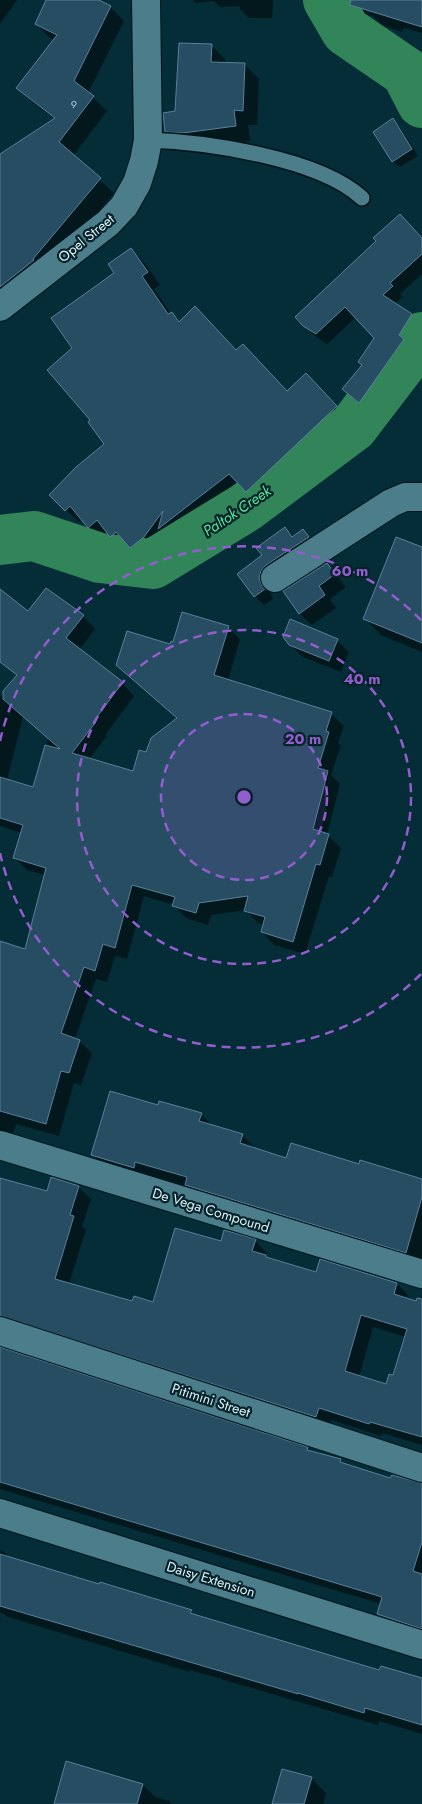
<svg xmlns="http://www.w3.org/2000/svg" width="422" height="1804" viewBox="0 0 422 1804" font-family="Jost,sans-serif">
  <rect width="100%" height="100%" fill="#042d37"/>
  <path fill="#0007" fill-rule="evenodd" d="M 0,0 L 17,0 L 0,24 Z
    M 48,0 L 96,0 L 110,7 L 124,21 L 88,93 L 107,111 L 73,156 L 114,193 L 46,273 L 0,291 L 0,155 L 55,119 L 32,102 L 18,88 L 55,40 L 50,38 L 36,24 Z
    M 193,0 L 273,0 L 272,18 L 249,18 L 240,9 L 240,6 L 220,7 L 214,1 L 196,3 Z
    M 337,0 L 422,0 L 422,33 L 404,28 L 402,32 L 381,25 L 373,16 L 345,8 Z
    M 211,45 L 226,60 L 226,63 L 244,64 L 259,79 L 257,125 L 248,125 L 250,141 L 199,148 L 181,146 L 166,131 Z
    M 393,120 L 399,126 L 418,156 L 400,167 L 393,161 L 375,132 Z
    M 422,239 L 422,274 L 400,294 L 403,297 L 395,304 L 411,315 L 422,325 L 409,346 L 413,350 L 370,412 L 344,389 L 363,365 L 376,338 L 356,317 L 327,344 L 315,336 L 304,325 Z
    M 131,250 L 144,262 L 160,285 L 154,289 L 171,314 L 180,322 L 236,352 L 287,392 L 318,387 L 348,419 L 259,504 L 242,486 L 171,541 L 166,536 L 156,549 L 143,560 L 128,544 L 123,548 L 109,533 L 101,540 L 82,519 L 79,522 L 51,495 L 106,444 L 92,420 L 74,348 L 115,273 Z
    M 285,529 L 294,537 L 303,530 L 312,540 L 268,588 L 273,599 L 264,605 L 255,596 L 264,556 Z
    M 422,549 L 422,652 L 381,635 L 365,619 Z
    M 327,564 L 346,587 L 330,599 L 336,608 L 312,625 L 300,614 L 285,592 Z
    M 0,600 L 28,613 L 83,616 L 95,629 L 79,650 L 122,683 L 134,696 L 105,735 L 107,736 L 89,759 L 133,772 L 147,753 L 178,719 L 118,665 L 228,627 L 240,639 L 228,681 L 331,714 L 344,726 L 338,743 L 341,745 L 331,775 L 340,784 L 327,835 L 341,848 L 332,877 L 329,876 L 305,954 L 274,945 L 262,932 L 264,925 L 258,923 L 246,910 L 211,915 L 208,925 L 186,918 L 174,905 L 144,896 L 127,959 L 115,956 L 107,982 L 96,979 L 75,1039 L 79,1041 L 92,1053 L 81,1085 L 74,1083 L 59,1136 L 16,1124 L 10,1142 L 0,1141 L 0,942 L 25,951 L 45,875 L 27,870 L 14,857 L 22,833 L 0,826 L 0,697 L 18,676 L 8,666 L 0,645 ZM 23,717 L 48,739 L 34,788 L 7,780 Z
    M 337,640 L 349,652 L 341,672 L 303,657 L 290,645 Z
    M 159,1106 L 201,1114 L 213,1127 L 242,1135 L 256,1149 L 287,1160 L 360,1166 L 422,1180 L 422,1260 L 420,1266 L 200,1199 L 188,1187 L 149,1175 L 148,1181 L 106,1169 L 92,1154 Z
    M 0,1179 L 48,1193 L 78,1187 L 91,1199 L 82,1227 L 86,1230 L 69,1284 L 133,1303 L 154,1304 L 221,1243 L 255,1241 L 267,1253 L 266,1257 L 268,1259 L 317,1273 L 321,1261 L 397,1284 L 409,1296 L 408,1300 L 422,1304 L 422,1445 L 382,1433 L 381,1436 L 331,1420 L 329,1429 L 0,1335 ZM 373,1327 L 406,1337 L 394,1376 L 387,1386 L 359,1377 Z
    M 0,1349 L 307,1449 L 311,1452 L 340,1460 L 345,1465 L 391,1479 L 422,1484 L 422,1636 L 391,1627 L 378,1614 L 381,1604 L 0,1489 Z
    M 0,1550 L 3,1551 L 11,1559 L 191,1611 L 196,1616 L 380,1672 L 422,1679 L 422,1734 L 379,1721 L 378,1725 L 190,1670 L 190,1672 L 8,1617 L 0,1612 Z
    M 311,1778 L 326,1793 L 323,1804 L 274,1804 Z
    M 143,1785 L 155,1797 L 169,1801 L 172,1804 L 55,1804 Z"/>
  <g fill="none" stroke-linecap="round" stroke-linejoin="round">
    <path stroke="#318559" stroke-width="50" d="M 328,0 L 346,31 L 406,72 L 422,103
      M 0,540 L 34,536 L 100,558 L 153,564 L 246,507 L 353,427 L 422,337"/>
  </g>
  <path fill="#274d63" stroke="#5a8099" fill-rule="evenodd" d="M 46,0 L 99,0 L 111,6 L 74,81 L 94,96 L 59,142 L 101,178 L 33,259 L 34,260 L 0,287 L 0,154 L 55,118 L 16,88 L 57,35 L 35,24 Z
    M 351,0 L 422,0 L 422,27 L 350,5 Z
    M 179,43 L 212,44 L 211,62 L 245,63 L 243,111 L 234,110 L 236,126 L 183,133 L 165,132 L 163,113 L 175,111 Z
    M 393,118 L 412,149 L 392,162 L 373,132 Z
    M 400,214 L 422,238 L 422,254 L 390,283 L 393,286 L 383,295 L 412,314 L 399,335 L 404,339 L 359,403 L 342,389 L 362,365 L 358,362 L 374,338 L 345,307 L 316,334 L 303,326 L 295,317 L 376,241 L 373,238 Z
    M 131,248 L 148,272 L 142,276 L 168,314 L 172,312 L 179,322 L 195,306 L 236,350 L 243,344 L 287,391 L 306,373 L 337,406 L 246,492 L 229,474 L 158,529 L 163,511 L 144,537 L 130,548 L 116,532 L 110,537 L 97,520 L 88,528 L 70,506 L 65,511 L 49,495 L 76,467 L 104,444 L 88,422 L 90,420 L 47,370 L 72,348 L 51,318 L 114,273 L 108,264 Z
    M 285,527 L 292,537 L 303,529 L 309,537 L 266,565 L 261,571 L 259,578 L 262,586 L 265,589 L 254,597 L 237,574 L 262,555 L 256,548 Z
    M 396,537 L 422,547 L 422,643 L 363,619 Z
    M 327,563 L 335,574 L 319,586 L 325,595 L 299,614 L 283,591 Z
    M 46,588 L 84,615 L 66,638 L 123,682 L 93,722 L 95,723 L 72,753 L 133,771 L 139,750 L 146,752 L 151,738 L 177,718 L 116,665 L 127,631 L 170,644 L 171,641 L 173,642 L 182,612 L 229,626 L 214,675 L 332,712 L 326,731 L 329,732 L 318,768 L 328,771 L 313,829 L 329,834 L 320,865 L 316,864 L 293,942 L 261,932 L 265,917 L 244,911 L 248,896 L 199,903 L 196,913 L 172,906 L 175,897 L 132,885 L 115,948 L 103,944 L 95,971 L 84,967 L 61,1033 L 80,1040 L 69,1073 L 61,1071 L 46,1124 L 0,1111 L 0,941 L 25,949 L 46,868 L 13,858 L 23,825 L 0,818 L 0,777 L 33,787 L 45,745 L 60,749 L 3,699 L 3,691 L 17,675 L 0,662 L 0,589 L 28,611 Z
    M 290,619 L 338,639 L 329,661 L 289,645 L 283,637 Z
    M 110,1091 L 158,1105 L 159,1101 L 202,1113 L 199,1121 L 243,1134 L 240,1143 L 286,1158 L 291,1143 L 359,1164 L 360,1160 L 422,1179 L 422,1197 L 406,1253 L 185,1185 L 187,1177 L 135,1162 L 134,1168 L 91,1155 Z
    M 51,1177 L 79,1186 L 70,1215 L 74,1216 L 55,1279 L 132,1301 L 134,1296 L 153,1302 L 175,1228 L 221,1241 L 224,1230 L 256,1239 L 252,1251 L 266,1255 L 266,1257 L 316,1272 L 320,1259 L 397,1283 L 394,1294 L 416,1301 L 417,1298 L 422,1299 L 422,1437 L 370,1422 L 369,1424 L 319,1408 L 316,1417 L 0,1316 L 0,1178 L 47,1191 ZM 361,1315 L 407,1329 L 393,1375 L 389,1374 L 386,1384 L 345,1371 Z
    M 0,1347 L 308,1447 L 307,1450 L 341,1459 L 340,1462 L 390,1478 L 392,1475 L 422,1483 L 422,1542 L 413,1571 L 422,1574 L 422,1629 L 377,1614 L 382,1597 L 0,1482 Z
    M 0,1554 L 99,1584 L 100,1582 L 192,1610 L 190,1613 L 379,1670 L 381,1666 L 422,1678 L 422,1725 L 365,1708 L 364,1713 L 298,1693 L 298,1694 L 0,1606 Z
    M 66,1761 L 143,1784 L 137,1804 L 54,1804 Z
    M 282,1769 L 312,1777 L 304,1804 L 272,1804 Z"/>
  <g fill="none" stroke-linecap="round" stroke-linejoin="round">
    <defs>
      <path id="lane" d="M 148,140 C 206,142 319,158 362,198"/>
      <path id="street" d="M 0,307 L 108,223 L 124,206 L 137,183 L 144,161 L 148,140 L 146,0
        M 275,578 L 391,503 L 405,497 L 422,497
        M 0,1145 L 422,1274
        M 0,1331 L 422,1468
        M 0,1513 L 422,1645"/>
    </defs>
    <use href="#lane" stroke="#00141b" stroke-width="18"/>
    <use href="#street" stroke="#00141b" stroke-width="30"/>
    <use href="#lane" stroke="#4b7d8a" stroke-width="15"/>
    <use href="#street" stroke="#4b7d8a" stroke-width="28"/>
  </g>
  <circle cx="244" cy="797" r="83" fill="#925dcd" fill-opacity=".12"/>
  <g fill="none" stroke="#925dcd" stroke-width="2.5" stroke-dasharray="9 6">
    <circle cx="244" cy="797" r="83"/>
    <circle cx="244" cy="797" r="167"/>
    <path d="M421 974A250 250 0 0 1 0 853M0 741A250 250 0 0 1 421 620"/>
  </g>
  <g text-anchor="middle" stroke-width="4.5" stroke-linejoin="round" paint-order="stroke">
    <g font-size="11" fill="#abc8d3">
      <text x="74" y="108">9</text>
    </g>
    <g font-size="14" fill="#d7f1f8" stroke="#072229">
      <text transform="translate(86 238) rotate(-39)" y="5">Opel Street</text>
      <text transform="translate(211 1210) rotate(17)" y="5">De Vega Compound</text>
      <text transform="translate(211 1400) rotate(18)" y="5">Pitimini Street</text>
      <text transform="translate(211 1579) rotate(17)" y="5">Daisy Extension</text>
    </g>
    <g font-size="15" font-style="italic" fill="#56e59b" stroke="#072229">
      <text transform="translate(237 511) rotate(-34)" y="5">Paltok Creek</text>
    </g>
  </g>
  <circle cx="244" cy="797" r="8" fill="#925dcd" stroke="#072229" stroke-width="2.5"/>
  <g font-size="15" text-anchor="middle" font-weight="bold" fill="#925dcd" stroke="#072229" stroke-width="4.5" stroke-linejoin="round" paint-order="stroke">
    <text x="350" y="576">60 m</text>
    <text x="362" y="684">40 m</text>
    <text x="303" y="744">20 m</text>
  </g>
</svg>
